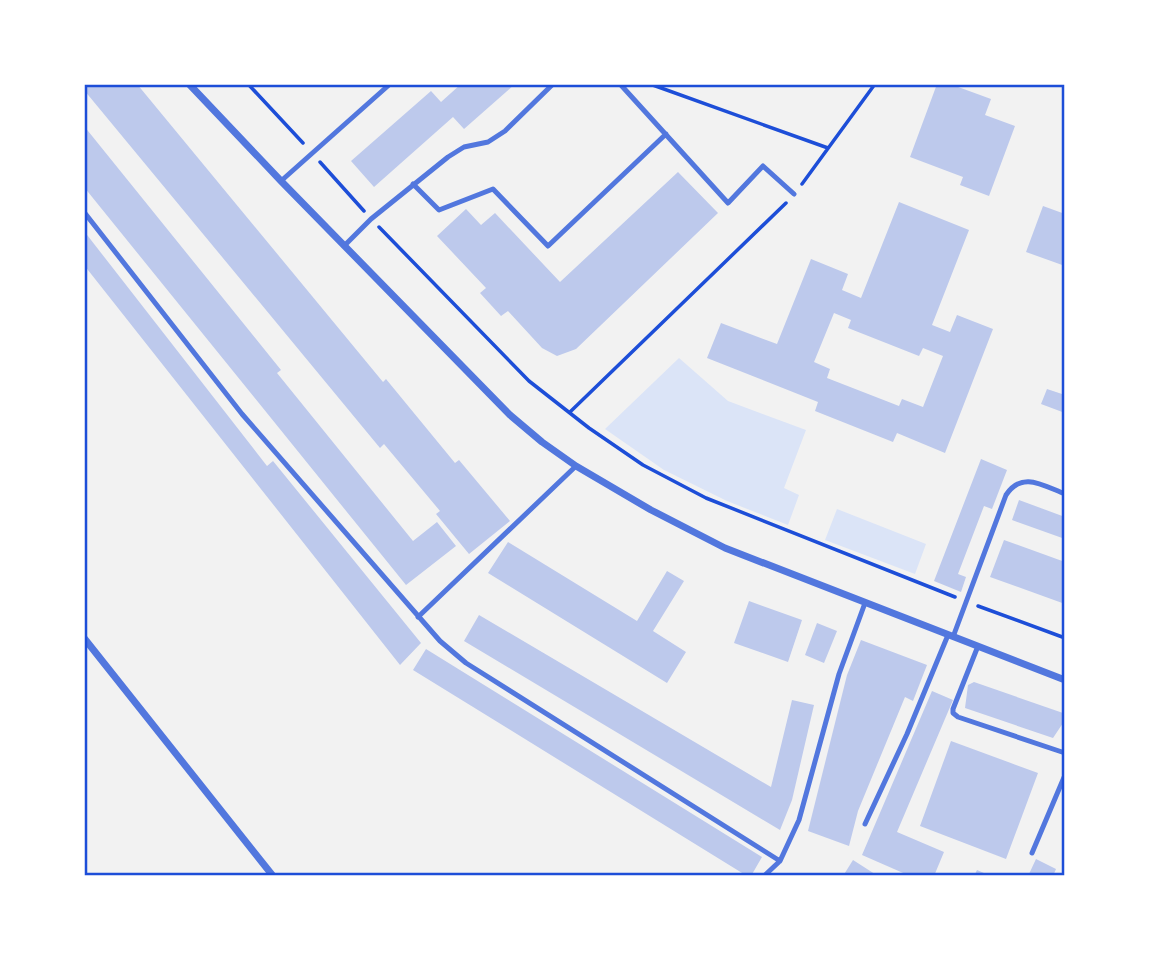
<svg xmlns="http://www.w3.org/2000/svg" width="1149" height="960" viewBox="0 0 1149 960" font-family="'Crimson Pro',serif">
  <rect width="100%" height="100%" fill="#f2f2f2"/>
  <path fill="#dbe4f7" d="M 679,358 L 728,401 L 806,430 L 784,488 L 799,495 L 788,525 L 727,501 L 664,470 L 605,429 Z
    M 837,509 L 926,544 L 915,574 L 825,540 Z"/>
  <path fill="#bdc9ec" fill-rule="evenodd" d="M 84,84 L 137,84 L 383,382 L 386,379 L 455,463 L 459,460 L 510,521 L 469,554 L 436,514 L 440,511 L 384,444 L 380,448 L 84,90 Z
    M 461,84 L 515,84 L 464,129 L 453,117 L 374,187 L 351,161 L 431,91 L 441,102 Z
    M 937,84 L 950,84 L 991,99 L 985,115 L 1015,126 L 989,196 L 960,185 L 963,177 L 910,157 Z
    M 84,126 L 281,370 L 277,373 L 413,541 L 437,522 L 456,546 L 406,585 L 84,187 Z
    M 678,172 L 718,213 L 576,349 L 557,356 L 542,348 L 508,311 L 501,316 L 480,293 L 486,288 L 437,236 L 466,209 L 481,225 L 495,213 L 560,282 Z
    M 899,202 L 969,230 L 932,325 L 950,332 L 957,315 L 993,329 L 945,453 L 897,433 L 893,442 L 815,411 L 818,402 L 707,358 L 721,323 L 777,344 L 811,259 L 848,274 L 842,290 L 861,298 ZM 834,313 L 851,320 L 848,328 L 919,356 L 923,348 L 943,356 L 923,407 L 902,399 L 899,406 L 827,378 L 830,369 L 814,362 Z
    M 1043,206 L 1065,214 L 1065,266 L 1026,252 Z
    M 84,231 L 267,466 L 273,461 L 421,643 L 400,665 L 84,265 Z
    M 1047,389 L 1065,395 L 1065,413 L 1041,404 Z
    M 981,459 L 1007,470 L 992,509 L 984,506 L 958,574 L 966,577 L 961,592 L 934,581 Z
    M 1019,500 L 1065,517 L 1065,539 L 1012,520 Z
    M 1004,540 L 1065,562 L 1065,604 L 990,577 Z
    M 508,542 L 637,621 L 667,571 L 684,581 L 653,631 L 686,652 L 667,683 L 488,573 Z
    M 749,601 L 802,620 L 788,662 L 734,643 Z
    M 479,615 L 771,787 L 792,700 L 814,705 L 792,800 L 780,830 L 464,641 Z
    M 817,623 L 837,631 L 824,663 L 805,655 Z
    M 861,640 L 927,665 L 913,701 L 905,697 L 858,811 L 849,846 L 808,831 L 847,675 Z
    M 426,649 L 762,857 L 751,876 L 747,876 L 413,670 Z
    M 974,682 L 1063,713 L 1065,720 L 1053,738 L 965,708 L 968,685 Z
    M 932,691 L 953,700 L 897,832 L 944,852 L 934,876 L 910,876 L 862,855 Z
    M 951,741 L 1038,773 L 1006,859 L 920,826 Z
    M 1036,859 L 1056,869 L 1053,876 L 1032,876 L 1029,874 Z
    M 853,860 L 878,876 L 843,876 Z
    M 977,870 L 991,876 L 974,876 Z"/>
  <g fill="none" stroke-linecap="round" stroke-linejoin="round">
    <path stroke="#1d4ed8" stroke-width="3.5" d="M 248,84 L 303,143
      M 650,84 L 828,148
      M 320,162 L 364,211
      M 802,184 L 875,84
      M 379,227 L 529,381 L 589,428 L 643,465 L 706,498 L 955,597
      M 570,412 L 786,203
      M 978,606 L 1065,638"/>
    <path stroke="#5277de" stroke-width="5" d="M 620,84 L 728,203 L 763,166 L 794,194
      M 281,181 L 390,84
      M 413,184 L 439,210 L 493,189 L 548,246 L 666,134
      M 84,212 L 242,414 L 440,641 L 466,663 L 780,861 L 764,876
      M 344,246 L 371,219 L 448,157 L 464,147 L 488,142 L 505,131 L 553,84
      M 418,617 L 576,466
      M 953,637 L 1006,495 C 1022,471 1042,485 1065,494
      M 978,646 L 953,709 L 953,713 L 958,717 L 1065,753
      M 865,824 L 907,734 L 948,635
      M 1032,853 L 1065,775
      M 780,861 L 799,820 L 839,674 L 865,603"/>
    <path stroke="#5277de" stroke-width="7" d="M 189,84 L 281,181 L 510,415 L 542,442 L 576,466 L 651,510 L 725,548 L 1065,680
      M 84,638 L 273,876"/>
  </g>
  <rect width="1149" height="960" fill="none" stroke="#ffffff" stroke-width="172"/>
  <rect x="86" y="86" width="977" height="788" fill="none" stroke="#1d4ed8" stroke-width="2.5"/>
</svg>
